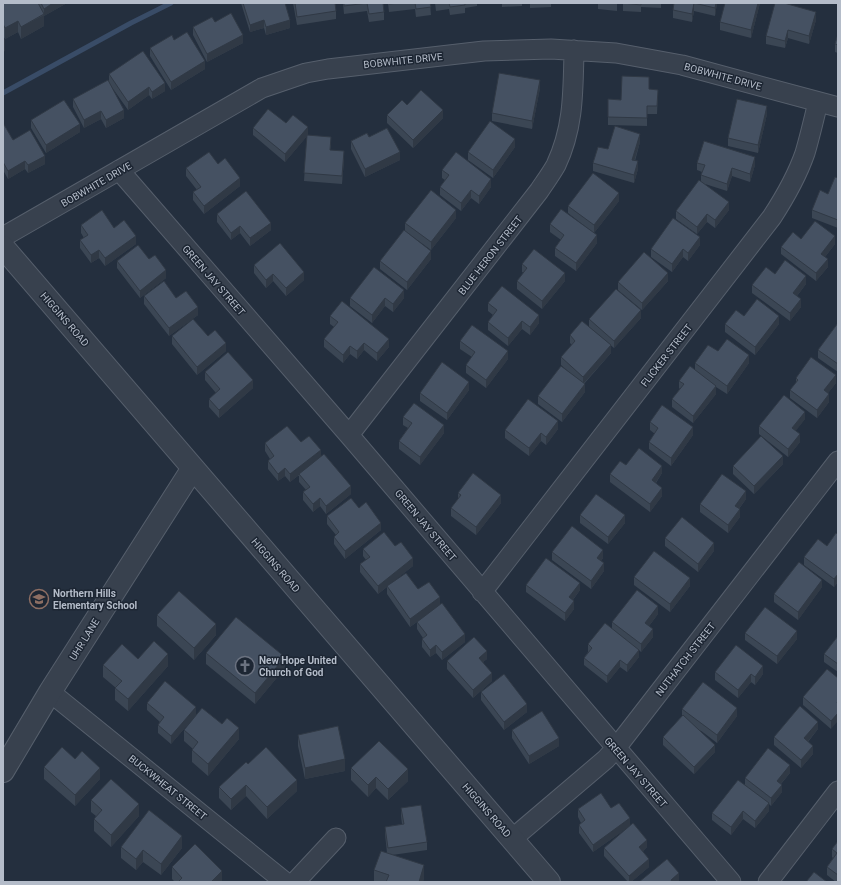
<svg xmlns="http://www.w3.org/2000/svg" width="841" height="885" viewBox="0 0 841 885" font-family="Roboto,sans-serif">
  <rect width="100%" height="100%" fill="#242f3e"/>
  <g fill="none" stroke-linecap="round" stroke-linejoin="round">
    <path stroke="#394c67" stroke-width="5" d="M 3,93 L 131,23 L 171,3"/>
    <defs>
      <path id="minor" d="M 119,170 L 349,435 L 731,882
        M 3,237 L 262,88 L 306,73 L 328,69 L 484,51 L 551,49 L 616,53 L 682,65 L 838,107
        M 349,435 L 539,191 C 545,182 551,174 556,165 C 574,127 573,91 574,50
        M 482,592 L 772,217 C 785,197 797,176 805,153 C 810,136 814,119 818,102
        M 50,692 L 285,882
        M 512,839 L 606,759 L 616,748 L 838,461
        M 295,882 L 336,838
        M 768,882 L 838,791"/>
      <path id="tertiary" d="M 3,247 L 549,882
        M 3,771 L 50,692 L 193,468"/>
    </defs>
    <use href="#minor" stroke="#565f6c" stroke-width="21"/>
    <use href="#tertiary" stroke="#565f6c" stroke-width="24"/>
    <use href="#minor" stroke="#38414e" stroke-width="19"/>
    <use href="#tertiary" stroke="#38414e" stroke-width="22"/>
  </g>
  <path fill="#3b4654" d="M 3,3 L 67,3 L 44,16 L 44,26 L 21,39 L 18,32 L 5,39 L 3,36 Z
    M 241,3 L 285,3 L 290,28 L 266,35 L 264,28 L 250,32 Z
    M 293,3 L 335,3 L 336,11 L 336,19 L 297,25 Z
    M 343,3 L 383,3 L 384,12 L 384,20 L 369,22 L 367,11 L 344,14 Z
    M 388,3 L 430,3 L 431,15 L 416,17 L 415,9 L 389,12 Z
    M 435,3 L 477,3 L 477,6 L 465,8 L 465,13 L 450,15 L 449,9 L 436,11 Z
    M 502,3 L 522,3 L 522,6 L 502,7 Z
    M 530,3 L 551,3 L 551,7 L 530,8 Z
    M 598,3 L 617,3 L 617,11 L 598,9 Z
    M 623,3 L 661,3 L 661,8 L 641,7 L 641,12 L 623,11 Z
    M 674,3 L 717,3 L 715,16 L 694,11 L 692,22 L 673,18 L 673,10 Z
    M 760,3 L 751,38 L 720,30 L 720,22 Z
    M 816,20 L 809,44 L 788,38 L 785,48 L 766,44 L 766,36 Z
    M 215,22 L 243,43 L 207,62 L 193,35 L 193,27 Z
    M 838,34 L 838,53 L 835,52 L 835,44 Z
    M 174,40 L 205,69 L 171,90 L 150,56 L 150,48 Z
    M 109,74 L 165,91 L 152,99 L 149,95 L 128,110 L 111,86 L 124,118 L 106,128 L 101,119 L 84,128 L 73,107 L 73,99 L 109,81 Z
    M 540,88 L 532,129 L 492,121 L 492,113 Z
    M 649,89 L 658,90 L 657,114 L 647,114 L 647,126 L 608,125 L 608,99 L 621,100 Z
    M 407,105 L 443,118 L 413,148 L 387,123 L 387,115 Z
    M 767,114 L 758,153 L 728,146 L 728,138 Z
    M 31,120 L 80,132 L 46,153 L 31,128 Z
    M 3,123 L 13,140 L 45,164 L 28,173 L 25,169 L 8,179 L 3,170 Z
    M 286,123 L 308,135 L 331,145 L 330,150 L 344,159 L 342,184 L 304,181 L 307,136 L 285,162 L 253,135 L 253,128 Z
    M 369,137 L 400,160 L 365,177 L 351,149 L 351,141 Z
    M 640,142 L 635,161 L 638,169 L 634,183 L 593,171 L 593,163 L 608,149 Z
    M 515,147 L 493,178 L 468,160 L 468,152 Z
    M 697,163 L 755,165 L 750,182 L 732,176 L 727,191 L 705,184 L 729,210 L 715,228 L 707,222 L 697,234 L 676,219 L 676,211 L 701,182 L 701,175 L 702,172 L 697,170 Z
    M 186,168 L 240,186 L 204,214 L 193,200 L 193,192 L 197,190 L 186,176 Z
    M 442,170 L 491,187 L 479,204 L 471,198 L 461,211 L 440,195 L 440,187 L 445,180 L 442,178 Z
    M 838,178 L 838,228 L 812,218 L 812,210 L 828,194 Z
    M 619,201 L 594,233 L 597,243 L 576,271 L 555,256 L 555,248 L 561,240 L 550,232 L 550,224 L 591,231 L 568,213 L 568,206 Z
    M 217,214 L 271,230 L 250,246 L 240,233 L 231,240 L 217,222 Z
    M 456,218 L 431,250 L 405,231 L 405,223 Z
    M 81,225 L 114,228 L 136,244 L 105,266 L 99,258 L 91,263 L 80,248 L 80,240 L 84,238 L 81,233 Z
    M 801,239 L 835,244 L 825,257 L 828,267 L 816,281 L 781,254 L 781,247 Z
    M 700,245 L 688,261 L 683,257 L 672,272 L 651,257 L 651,249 Z
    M 149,259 L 166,278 L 140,298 L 117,268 L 117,261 Z
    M 431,259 L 407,290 L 380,269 L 380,261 Z
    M 522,264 L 565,281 L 542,309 L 517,289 L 517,281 L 524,273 L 522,272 Z
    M 254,265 L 304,280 L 286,296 L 273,281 L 266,288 L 254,273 Z
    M 775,274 L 806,284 L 797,296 L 801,307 L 790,321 L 752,293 L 752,285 Z
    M 668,281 L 642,310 L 618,290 L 618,282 Z
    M 144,296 L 176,298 L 198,315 L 169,336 L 144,304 Z
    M 350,298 L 404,298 L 393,312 L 385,306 L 372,323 L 350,306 Z
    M 488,303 L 539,323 L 530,335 L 522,329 L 508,346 L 488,330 L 488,322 L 493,315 L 488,311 Z
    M 330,316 L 389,347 L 377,361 L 364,350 L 357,359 L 350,354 L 343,363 L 324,347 L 324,339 L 334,327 L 330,324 Z
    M 744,316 L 779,324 L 755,355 L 725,332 L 725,324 Z
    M 641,318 L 614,348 L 589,327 L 589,319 Z
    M 838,323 L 838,372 L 818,358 L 818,350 Z
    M 570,335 L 611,353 L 584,384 L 585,392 L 562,422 L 538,404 L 538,396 L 570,373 L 561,365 L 561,357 L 572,345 L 570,343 Z
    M 172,336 L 208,336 L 226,351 L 197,375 L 172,344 Z
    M 460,341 L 508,359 L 486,388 L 466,373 L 466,365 L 472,357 L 460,349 Z
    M 718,351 L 749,363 L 727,394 L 716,387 L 716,394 L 693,423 L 672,407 L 672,399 L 680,389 L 679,388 L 679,381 L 695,369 L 695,363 Z
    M 205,372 L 253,388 L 219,418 L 209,407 L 209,399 L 216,393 L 205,380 Z
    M 796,378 L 836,383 L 828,393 L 829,402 L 817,418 L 790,398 L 790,390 L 796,383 Z
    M 469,390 L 447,420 L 420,401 L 420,393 Z
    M 403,417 L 444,433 L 420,465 L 399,449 L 399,441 L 408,428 L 403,425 Z
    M 805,419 L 795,431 L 800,442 L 788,457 L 759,434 L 759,426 Z
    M 650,422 L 693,435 L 671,466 L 649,449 L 649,442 L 655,434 L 650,430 Z
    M 558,429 L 546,445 L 541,441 L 529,456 L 505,438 L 505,430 Z
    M 301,442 L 321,457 L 351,494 L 326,514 L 320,506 L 313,512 L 303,500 L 303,492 L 306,490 L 299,482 L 299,474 L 303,472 L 290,482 L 285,476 L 278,481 L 268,469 L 268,461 L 270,459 L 265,451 L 265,443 Z
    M 783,464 L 754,494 L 733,474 L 733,466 Z
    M 626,465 L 662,473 L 656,483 L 662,496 L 650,512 L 610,482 L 610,474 Z
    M 458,493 L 501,503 L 476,535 L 451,516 L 451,508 L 458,500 Z
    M 746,499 L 739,509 L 740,517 L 728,533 L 700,512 L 700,504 Z
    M 359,508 L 381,530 L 345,559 L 334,544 L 334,537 L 336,535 L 327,524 L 327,516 Z
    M 580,515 L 625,523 L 608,544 L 580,523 Z
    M 838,535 L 838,582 L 834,587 L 804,565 L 804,557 L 827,546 Z
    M 665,538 L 714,551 L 698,572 L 665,546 Z
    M 395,546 L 413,566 L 391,583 L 418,589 L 440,604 L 465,642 L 442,660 L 436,653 L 430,657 L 422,647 L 422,639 L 423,638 L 417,629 L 417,622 L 410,627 L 387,594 L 387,587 L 378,594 L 360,572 L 360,564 L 366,560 L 363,556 L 363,549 Z
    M 552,552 L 603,558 L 601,561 L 604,571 L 591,589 L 552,560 Z
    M 634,577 L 690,586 L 670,612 L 634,585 Z
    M 526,585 L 580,590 L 573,600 L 574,609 L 565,621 L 526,592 Z
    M 822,587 L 798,620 L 774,602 L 774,594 Z
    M 658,614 L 649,626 L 653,637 L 641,652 L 639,650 L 639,657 L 627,672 L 620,667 L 607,683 L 584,665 L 584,658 L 588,652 L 588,644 L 612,629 L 612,622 Z
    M 157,615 L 216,635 L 194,660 L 157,626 Z
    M 745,633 L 797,639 L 777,664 L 745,640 Z
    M 838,636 L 838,672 L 824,662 L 824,654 Z
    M 206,653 L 285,668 L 255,704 L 206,664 Z
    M 138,659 L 168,666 L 128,711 L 115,700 L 115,688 L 116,688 L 103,677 L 103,665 Z
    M 487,659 L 483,662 L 492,681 L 473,698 L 447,669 L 447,661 Z
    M 715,672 L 763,674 L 755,685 L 751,682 L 738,698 L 715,680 Z
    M 838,678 L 831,729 L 803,705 L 803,697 Z
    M 481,692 L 527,712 L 504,730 L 481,700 Z
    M 147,703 L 196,715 L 171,744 L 158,733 L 158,725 L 160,722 L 147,710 Z
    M 682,709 L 737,716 L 717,743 L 700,730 L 715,752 L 694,774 L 663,745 L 663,737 L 682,716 Z
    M 818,729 L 808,742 L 813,754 L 801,768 L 774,745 L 774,737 Z
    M 184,730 L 239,739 L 208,776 L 192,762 L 192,750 L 193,749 L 184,741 Z
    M 512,730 L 559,746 L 529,764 L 512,738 Z
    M 298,735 L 345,771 L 305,779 L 298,746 Z
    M 248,764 L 297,791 L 267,819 L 246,796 L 231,810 L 219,798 L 219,787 Z
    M 44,767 L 100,779 L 75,806 L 44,779 Z
    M 351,768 L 408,781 L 388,800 L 376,788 L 368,797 L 351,780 Z
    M 790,773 L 781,784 L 782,792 L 771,806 L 769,804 L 769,811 L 755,828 L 743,819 L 731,835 L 712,820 L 712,813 L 745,785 L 745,778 Z
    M 91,800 L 139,816 L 111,847 L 94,831 L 94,819 L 96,816 L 91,812 Z
    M 401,808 L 427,842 L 427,850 L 392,855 L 424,877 L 423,882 L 374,882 L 374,870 L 387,853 L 385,834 L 385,827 L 402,824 L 401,816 Z
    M 611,808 L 630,826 L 647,847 L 643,851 L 649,867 L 631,882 L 628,882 L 604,856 L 604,848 L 627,828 L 593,852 L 579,833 L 579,825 L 581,823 L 578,817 L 578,809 Z
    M 838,841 L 838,882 L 836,882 L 827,875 L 827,867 L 833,858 L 832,857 L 832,849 Z
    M 121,847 L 182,848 L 161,875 L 143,862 L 136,870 L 121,858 Z
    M 172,867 L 222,882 L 175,882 L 172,879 Z"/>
  <path fill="#303945" d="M 53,3 L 67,3 L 44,16 L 44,26 L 21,39 L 21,27 L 44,15 L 44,9 Z
    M 694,3 L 694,11 L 692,22 L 692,14 Z
    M 716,3 L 717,3 L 715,16 L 715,8 Z
    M 758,3 L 760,3 L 751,38 L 751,30 Z
    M 816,12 L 816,20 L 809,44 L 809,36 Z
    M 264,20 L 264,28 L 250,32 L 250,25 Z
    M 290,20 L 290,28 L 266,35 L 266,27 Z
    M 18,21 L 18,32 L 5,39 L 5,28 Z
    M 788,30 L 788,38 L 785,48 L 785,41 Z
    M 243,35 L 243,43 L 207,62 L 207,54 Z
    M 5,39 L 5,51 L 3,52 L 3,40 Z
    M 205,61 L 205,69 L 171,90 L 171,82 Z
    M 540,80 L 540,88 L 532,129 L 532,121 Z
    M 165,83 L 165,91 L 152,99 L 152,92 Z
    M 149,87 L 149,95 L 128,110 L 128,102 Z
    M 767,106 L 767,114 L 758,153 L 758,145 Z
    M 124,110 L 124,118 L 106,128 L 106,120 Z
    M 443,110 L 443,118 L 413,148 L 413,140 Z
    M 101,111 L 101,119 L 84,128 L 84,120 Z
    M 80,124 L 80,132 L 46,153 L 46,145 Z
    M 308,127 L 308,135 L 285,162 L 285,154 Z
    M 640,134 L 640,142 L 632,168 L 632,160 Z
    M 515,139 L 515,147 L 493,178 L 493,170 Z
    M 344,151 L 344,159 L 342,184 L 342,176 Z
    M 400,152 L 400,160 L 365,177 L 365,169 Z
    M 45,156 L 45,164 L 28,173 L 28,165 Z
    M 755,157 L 755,165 L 750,182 L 750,174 Z
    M 25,161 L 25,169 L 8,179 L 8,171 Z
    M 638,161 L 638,169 L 634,183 L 634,175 Z
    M 732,168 L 732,176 L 727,191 L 727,184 Z
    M 240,178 L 240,186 L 204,214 L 204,206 Z
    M 491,179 L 491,187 L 479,204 L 479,196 Z
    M 471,190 L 471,198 L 461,211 L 461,203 Z
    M 619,193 L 619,201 L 594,233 L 594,225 Z
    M 729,202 L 729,210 L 715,228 L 715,220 Z
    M 456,210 L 456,218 L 431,250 L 431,242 Z
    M 707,214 L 707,222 L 697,234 L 697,227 Z
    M 271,223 L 271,230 L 250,246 L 250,238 Z
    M 240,226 L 240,233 L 231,240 L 231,233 Z
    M 597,235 L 597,243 L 576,271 L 576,263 Z
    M 136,236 L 136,244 L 105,266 L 105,258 Z
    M 835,236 L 835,244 L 821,262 L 821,254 Z
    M 700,237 L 700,245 L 688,261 L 688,253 Z
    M 683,249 L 683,257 L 672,272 L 672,264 Z
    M 99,250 L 99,258 L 91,263 L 91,255 Z
    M 431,251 L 431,259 L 407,290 L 407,282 Z
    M 828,259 L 828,267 L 816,281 L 816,273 Z
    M 166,270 L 166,278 L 140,298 L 140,291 Z
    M 304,272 L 304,280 L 286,296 L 286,288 Z
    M 565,273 L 565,281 L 542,309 L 542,301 Z
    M 668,273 L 668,281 L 642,310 L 642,303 Z
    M 273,274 L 273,281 L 266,288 L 266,280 Z
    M 806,276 L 806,284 L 793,301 L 793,293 Z
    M 404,290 L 404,298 L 393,312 L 393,304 Z
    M 385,298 L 385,306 L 372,323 L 372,315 Z
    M 801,299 L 801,307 L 790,321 L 790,313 Z
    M 198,307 L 198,315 L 169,336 L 169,328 Z
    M 641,310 L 641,318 L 614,348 L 614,341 Z
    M 539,315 L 539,323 L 530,335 L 530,327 Z
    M 779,316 L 779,324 L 755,355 L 755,347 Z
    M 522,321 L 522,329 L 508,346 L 508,338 Z
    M 389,339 L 389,347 L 377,361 L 377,353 Z
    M 226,343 L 226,351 L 197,375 L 197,367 Z
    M 364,343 L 364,350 L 357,359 L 357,351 Z
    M 611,345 L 611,353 L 583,384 L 583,377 Z
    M 350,346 L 350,354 L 343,363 L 343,355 Z
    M 508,351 L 508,359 L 486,388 L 486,380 Z
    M 749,355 L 749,363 L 727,394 L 727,386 Z
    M 836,375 L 836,383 L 824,398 L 824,390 Z
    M 253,380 L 253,388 L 219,418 L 219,410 Z
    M 469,382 L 469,390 L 447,420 L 447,413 Z
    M 585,384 L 585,392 L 562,422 L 562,414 Z
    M 716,386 L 716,394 L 693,423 L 693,416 Z
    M 829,394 L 829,402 L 817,418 L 817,410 Z
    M 805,412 L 805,419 L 792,436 L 792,428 Z
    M 558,421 L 558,429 L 546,445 L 546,437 Z
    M 444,425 L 444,433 L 420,465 L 420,457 Z
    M 693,427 L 693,435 L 671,466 L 671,458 Z
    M 541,433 L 541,441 L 529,456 L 529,448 Z
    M 800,434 L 800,442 L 788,457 L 788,449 Z
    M 321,450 L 321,458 L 290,482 L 290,474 Z
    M 783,456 L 783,464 L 754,494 L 754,486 Z
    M 662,466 L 662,473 L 652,488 L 652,480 Z
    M 285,468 L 285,476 L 278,481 L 278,474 Z
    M 351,486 L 351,494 L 326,514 L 326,506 Z
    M 662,488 L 662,496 L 650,512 L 650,504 Z
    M 746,491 L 746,499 L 735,514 L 735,506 Z
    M 501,495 L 501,503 L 476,535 L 476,527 Z
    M 320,498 L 320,506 L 313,512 L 313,504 Z
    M 740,509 L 740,517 L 728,533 L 728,525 Z
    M 625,515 L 625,523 L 608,544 L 608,537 Z
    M 381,523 L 381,530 L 345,559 L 345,551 Z
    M 714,543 L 714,551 L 698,572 L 698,564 Z
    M 603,550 L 603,558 L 597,566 L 597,558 Z
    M 413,558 L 413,566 L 378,594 L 378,586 Z
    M 604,563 L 604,571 L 591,589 L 591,581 Z
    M 838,574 L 838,582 L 834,587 L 834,579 Z
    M 690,578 L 690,586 L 670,612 L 670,604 Z
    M 822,580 L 822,587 L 798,620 L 798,612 Z
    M 580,583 L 580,590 L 569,605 L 569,597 Z
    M 440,597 L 440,605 L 410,627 L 410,619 Z
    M 574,601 L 574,609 L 565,621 L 565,613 Z
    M 658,606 L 658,614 L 645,631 L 645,623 Z
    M 216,624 L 216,635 L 194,660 L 194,648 Z
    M 653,629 L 653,637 L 641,652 L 641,644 Z
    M 797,631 L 797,639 L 777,664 L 777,656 Z
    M 465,634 L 465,642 L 442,660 L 442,652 Z
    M 436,645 L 436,653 L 430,657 L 430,650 Z
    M 639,650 L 639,657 L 627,672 L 627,665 Z
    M 487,651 L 487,659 L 479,665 L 479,658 Z
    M 168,654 L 168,666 L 128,711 L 128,699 Z
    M 285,657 L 285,668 L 255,704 L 255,693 Z
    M 620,660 L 620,667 L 607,683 L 607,676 Z
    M 763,666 L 763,674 L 755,685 L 755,677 Z
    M 492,673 L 492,681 L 473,698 L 473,690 Z
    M 751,674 L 751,682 L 738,698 L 738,690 Z
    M 527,704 L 527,712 L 504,730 L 504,722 Z
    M 196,707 L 196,715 L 171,744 L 171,736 Z
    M 737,708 L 737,716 L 717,743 L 717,735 Z
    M 838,713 L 838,721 L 831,729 L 831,721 Z
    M 818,722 L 818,729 L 804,746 L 804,738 Z
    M 239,728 L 239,739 L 208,776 L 208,764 Z
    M 559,738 L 559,746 L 529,764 L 529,756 Z
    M 715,745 L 715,752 L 694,774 L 694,767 Z
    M 813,746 L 813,754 L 801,768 L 801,760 Z
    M 345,759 L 345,771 L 305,779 L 305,768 Z
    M 790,765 L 790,773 L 777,788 L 777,781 Z
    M 100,768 L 100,779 L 75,806 L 75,795 Z
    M 408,769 L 408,781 L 388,800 L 388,789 Z
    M 376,777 L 376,788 L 368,797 L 368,785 Z
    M 297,780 L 297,791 L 267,819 L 267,807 Z
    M 246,785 L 246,796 L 231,810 L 231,799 Z
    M 782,785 L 782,792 L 771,806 L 771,798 Z
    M 769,803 L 769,811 L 755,828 L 755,821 Z
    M 139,804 L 139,816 L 111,847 L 111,835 Z
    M 743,811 L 743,819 L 731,835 L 731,827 Z
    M 630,818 L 630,826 L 593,852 L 593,845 Z
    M 182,836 L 182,848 L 161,875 L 161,864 Z
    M 647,840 L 647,847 L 639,855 L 639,847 Z
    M 143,850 L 143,862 L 136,870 L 136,859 Z
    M 649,859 L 649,867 L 631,882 L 629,882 L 629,876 Z
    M 424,865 L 424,877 L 423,882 L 419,882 Z
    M 222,871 L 222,882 L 211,882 Z
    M 679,873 L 679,881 L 678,882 L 671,882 L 671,880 Z"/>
  <path fill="#455162" stroke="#303945" d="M 3,3 L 38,3 L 44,14 L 21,27 L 18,21 L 5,28 L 3,24 Z
    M 41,3 L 53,3 L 44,9 Z
    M 243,3 L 285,3 L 290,20 L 266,27 L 264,20 L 250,25 Z
    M 295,3 L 335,3 L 336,11 L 297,17 Z
    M 344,3 L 383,3 L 384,12 L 369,14 L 367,3 L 344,6 Z
    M 389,3 L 399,3 L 389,4 Z
    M 415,3 L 430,3 L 431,7 L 416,9 Z
    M 449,3 L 465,3 L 465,5 L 450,7 Z
    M 623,3 L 641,3 L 641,5 Z
    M 674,3 L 716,3 L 715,8 L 694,3 L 692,14 L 673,10 Z
    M 725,3 L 758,3 L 751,30 L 720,22 Z
    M 775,3 L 784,3 L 816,12 L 809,36 L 788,30 L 785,41 L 766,36 Z
    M 231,13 L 243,35 L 207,54 L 193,27 L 212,17 L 215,22 Z
    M 187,32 L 205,61 L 171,82 L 150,48 L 172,35 L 174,40 Z
    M 838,34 L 838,45 L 835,44 Z
    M 143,51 L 165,83 L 152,92 L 149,87 L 128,102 L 109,74 Z
    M 499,73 L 540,80 L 532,121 L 492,113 Z
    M 622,76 L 649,77 L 649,89 L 658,90 L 657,106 L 647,106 L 647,118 L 608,117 L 608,99 L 621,100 Z
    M 108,80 L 124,110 L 106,120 L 101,111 L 84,120 L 73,99 Z
    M 421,90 L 443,110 L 413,140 L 387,115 L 402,100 L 407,105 Z
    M 737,99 L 767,106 L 758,145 L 728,138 Z
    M 64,100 L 80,124 L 46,145 L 31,120 Z
    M 268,109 L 286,123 L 293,115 L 308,127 L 285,154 L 253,128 Z
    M 490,121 L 515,139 L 493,170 L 468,152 Z
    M 3,123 L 13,140 L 30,130 L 45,156 L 28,165 L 25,161 L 8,171 L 3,162 Z
    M 615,126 L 640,134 L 632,160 L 638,161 L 634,175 L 593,163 L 598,147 L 608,149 Z
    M 387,128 L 400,152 L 365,169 L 351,141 L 367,133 L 369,137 Z
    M 307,135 L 331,137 L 330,150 L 344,151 L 342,176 L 304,173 Z
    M 704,141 L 755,157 L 750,174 L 732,168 L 727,184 L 701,175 L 705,165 L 697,163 Z
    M 209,152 L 218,164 L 225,158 L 240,178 L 204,206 L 193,192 L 201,187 L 186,168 Z
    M 456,152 L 491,179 L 479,196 L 471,190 L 461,203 L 440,187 L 449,175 L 442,170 Z
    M 593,173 L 619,193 L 594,225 L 568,206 Z
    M 835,177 L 838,178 L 838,220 L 812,210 L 820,190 L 828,194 Z
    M 699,180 L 729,202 L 715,220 L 707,214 L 697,227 L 676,211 Z
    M 431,190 L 456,210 L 431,242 L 405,223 Z
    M 246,191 L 271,223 L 250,238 L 240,226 L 231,233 L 217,214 Z
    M 561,209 L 597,235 L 576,263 L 555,248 L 564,235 L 550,224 Z
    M 102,210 L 114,228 L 124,220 L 136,236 L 105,258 L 99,250 L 91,255 L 80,240 L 88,235 L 81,225 Z
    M 673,218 L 700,237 L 688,253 L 683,249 L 672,264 L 651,249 Z
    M 815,221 L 835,236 L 821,254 L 828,259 L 816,273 L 781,247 L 793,232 L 801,239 Z
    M 404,230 L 431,251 L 407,282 L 380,261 Z
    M 280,243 L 304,272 L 286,288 L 273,274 L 266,280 L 254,265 Z
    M 138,245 L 149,259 L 155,255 L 166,270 L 140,291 L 117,261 Z
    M 534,249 L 565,273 L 542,301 L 517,281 L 527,268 L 522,264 Z
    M 644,252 L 668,273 L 642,303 L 618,282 Z
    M 785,260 L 806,276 L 793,293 L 801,299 L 790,313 L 752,285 L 766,267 L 775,274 Z
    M 374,267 L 404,290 L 393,304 L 385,298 L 372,315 L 350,298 Z
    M 164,281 L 176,298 L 186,291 L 198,307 L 169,328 L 144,296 Z
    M 502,286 L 539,315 L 530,327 L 522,321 L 508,338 L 488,322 L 497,310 L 488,303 Z
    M 616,289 L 641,310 L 614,341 L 589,319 Z
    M 757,299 L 779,316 L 755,347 L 725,324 L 736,310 L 744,316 Z
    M 342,301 L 389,339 L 377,353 L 364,343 L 357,351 L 350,346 L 343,355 L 324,339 L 338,322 L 330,316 Z
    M 193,319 L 208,336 L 215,330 L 226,343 L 197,367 L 172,336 Z
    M 582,321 L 611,345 L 583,377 L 561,357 L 575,341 L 570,335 Z
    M 838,323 L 838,364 L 818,350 Z
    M 472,325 L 508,351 L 486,380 L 466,365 L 475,352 L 460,341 Z
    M 727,339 L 749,355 L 727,386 L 695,363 L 708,345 L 718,351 Z
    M 228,352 L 253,380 L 219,410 L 209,399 L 220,389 L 205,372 Z
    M 811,357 L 836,375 L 824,390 L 829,394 L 817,410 L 790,390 L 798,380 L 796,378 Z
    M 442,362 L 469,382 L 447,413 L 420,393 Z
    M 561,366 L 585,384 L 562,414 L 538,396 Z
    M 690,366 L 716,386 L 693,416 L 672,399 L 684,384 L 679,381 Z
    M 784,395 L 805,412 L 792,428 L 800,434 L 788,449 L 759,426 Z
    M 528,399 L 558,421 L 546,437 L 541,433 L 529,448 L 505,430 Z
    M 414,403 L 444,425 L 420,457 L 399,441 L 412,423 L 403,417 Z
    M 662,405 L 693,427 L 671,458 L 649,442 L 658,428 L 650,422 Z
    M 287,426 L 301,442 L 309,436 L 321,450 L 290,474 L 285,468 L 278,474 L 268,461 L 274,456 L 265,443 Z
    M 761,436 L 783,456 L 754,486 L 733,466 Z
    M 639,448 L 662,466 L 652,480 L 662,488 L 650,504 L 610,474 L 620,461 L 626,465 Z
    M 324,454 L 351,486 L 326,506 L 320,498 L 313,504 L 303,492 L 310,487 L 299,474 Z
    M 473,473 L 501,495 L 476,527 L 451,508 L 461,495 L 458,493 Z
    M 722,474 L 746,491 L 735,506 L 740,509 L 728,525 L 700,504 Z
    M 596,494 L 625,515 L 608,537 L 580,515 Z
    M 351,498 L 359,508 L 366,502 L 381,523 L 345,551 L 334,537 L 339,532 L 327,516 Z
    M 682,517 L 714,543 L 698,564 L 665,538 Z
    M 572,526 L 603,550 L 597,558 L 604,563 L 591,581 L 552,552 Z
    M 384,532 L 395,546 L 401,542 L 413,558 L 378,586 L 360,564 L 370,557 L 363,549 Z
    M 836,533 L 838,535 L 838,574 L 834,579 L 804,557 L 818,539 L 827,546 Z
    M 654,551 L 690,578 L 670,604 L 634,577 Z
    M 546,558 L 580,583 L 569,597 L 574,601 L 565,613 L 526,585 Z
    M 799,562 L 822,580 L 798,612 L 774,594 Z
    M 406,573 L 418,589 L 429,582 L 440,597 L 410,619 L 387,586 Z
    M 637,590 L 658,606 L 645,623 L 653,629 L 641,644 L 612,622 Z
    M 179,591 L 216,624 L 194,648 L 157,615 Z
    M 442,603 L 465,634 L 442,652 L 436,645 L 430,650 L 422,639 L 427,635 L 417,622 Z
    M 765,607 L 797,631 L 777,656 L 745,633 Z
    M 236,617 L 285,657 L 255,693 L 206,653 Z
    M 605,623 L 639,650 L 627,665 L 620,660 L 607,676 L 584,658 L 592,648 L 588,644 Z
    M 838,636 L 838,664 L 824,654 Z
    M 474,637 L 487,651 L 479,658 L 492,673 L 473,690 L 447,661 Z
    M 154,641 L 168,654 L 128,699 L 115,688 L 122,681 L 103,665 L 122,644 L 138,659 Z
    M 736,645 L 763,666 L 755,677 L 751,674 L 738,690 L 715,672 Z
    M 827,669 L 838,678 L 838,701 L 837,703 L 838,704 L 838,713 L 831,721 L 803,697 Z
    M 504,674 L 527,704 L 504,722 L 481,692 Z
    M 165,681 L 196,707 L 171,736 L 158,725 L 164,717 L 147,703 Z
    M 703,682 L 737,708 L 717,735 L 682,709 Z
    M 800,706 L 818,722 L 804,738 L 813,746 L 801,760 L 774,737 Z
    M 202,708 L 222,724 L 227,718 L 239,728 L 208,764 L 192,750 L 198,742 L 184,730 Z
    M 542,711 L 559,738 L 529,756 L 512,730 Z
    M 683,715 L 715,745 L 694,767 L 663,737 Z
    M 338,726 L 345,759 L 305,768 L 298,735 Z
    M 379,741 L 408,769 L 388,789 L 376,777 L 368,785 L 351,768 Z
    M 62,747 L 75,759 L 82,751 L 100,768 L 75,795 L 44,767 Z
    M 266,747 L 297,780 L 267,807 L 246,785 L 231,799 L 219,787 L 246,762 L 248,764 Z
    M 768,748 L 790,765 L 777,781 L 782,785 L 771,798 L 745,778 Z
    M 111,779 L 139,804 L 111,835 L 94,819 L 102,810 L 91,800 Z
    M 738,780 L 769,803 L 755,821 L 743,811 L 731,827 L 712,813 Z
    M 601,793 L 611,808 L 619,803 L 630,818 L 593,845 L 579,825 L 585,820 L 578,809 Z
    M 421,805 L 427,842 L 388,848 L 385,827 L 404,824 L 401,808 Z
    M 149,810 L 182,836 L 161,864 L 143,850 L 136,859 L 121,847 Z
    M 633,823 L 647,840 L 639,847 L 649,859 L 629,876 L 604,848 Z
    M 838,841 L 838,875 L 827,867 L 837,853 L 832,849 Z
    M 195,844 L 222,871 L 211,882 L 178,882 L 182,878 L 172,867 Z
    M 381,851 L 424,865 L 419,882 L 386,882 L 389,875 L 374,870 Z
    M 667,859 L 679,873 L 671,880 L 672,882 L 639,882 Z
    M 814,872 L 827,882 L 806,882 Z"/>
  <defs>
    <symbol id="school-ring" viewBox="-11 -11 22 22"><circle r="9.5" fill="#1d2633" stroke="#8d6e63" stroke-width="1.5"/><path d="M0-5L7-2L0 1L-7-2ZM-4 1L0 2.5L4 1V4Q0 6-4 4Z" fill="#8d6e63"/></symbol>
    <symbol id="church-ring" viewBox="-11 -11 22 22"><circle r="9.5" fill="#1d2633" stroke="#6b7280" stroke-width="1.5"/><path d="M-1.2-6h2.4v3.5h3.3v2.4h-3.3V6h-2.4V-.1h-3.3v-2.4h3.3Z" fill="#6b7280"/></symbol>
  </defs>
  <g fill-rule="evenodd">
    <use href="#school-ring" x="28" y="588" width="22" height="22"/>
    <use href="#church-ring" x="234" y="655" width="22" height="22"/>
  </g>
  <g text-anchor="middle" stroke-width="3" stroke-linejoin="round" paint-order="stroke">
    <g font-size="10" fill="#b4bcc9" stroke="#1d2633">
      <text transform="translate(403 60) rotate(-6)" y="4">BOBWHITE DRIVE</text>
      <text transform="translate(723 76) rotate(15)" y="4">BOBWHITE DRIVE</text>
      <text transform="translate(96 184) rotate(-30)" y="4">BOBWHITE DRIVE</text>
      <text transform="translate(490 255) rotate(-52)" y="4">BLUE HERON STREET</text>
      <text transform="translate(214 280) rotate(49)" y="4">GREEN JAY STREET</text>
      <text transform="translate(65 319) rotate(49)" y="4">HIGGINS ROAD</text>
      <text transform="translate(666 355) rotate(-52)" y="4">FLICKER STREET</text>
      <text transform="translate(426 525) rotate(50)" y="4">GREEN JAY STREET</text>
      <text transform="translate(276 565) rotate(49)" y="4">HIGGINS ROAD</text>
      <text transform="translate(84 639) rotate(-58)" y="4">UHR LANE</text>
      <text transform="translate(685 659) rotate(-52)" y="4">NUTHATCH STREET</text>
      <text transform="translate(636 772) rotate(49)" y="4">GREEN JAY STREET</text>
      <text transform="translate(168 787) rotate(39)" y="4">BUCKWHEAT STREET</text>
      <text transform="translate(487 810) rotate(49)" y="4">HIGGINS ROAD</text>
    </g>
    <g font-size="10" font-weight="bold" fill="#b4bcc9" stroke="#1d2633" text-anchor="start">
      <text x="53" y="597">Northern Hills<tspan x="53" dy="12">Elementary School</tspan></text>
      <text x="259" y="664">New Hope United<tspan x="259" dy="12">Church of God</tspan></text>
    </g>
  </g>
  <rect width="841" height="885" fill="none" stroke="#b4bcc9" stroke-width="8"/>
</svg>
